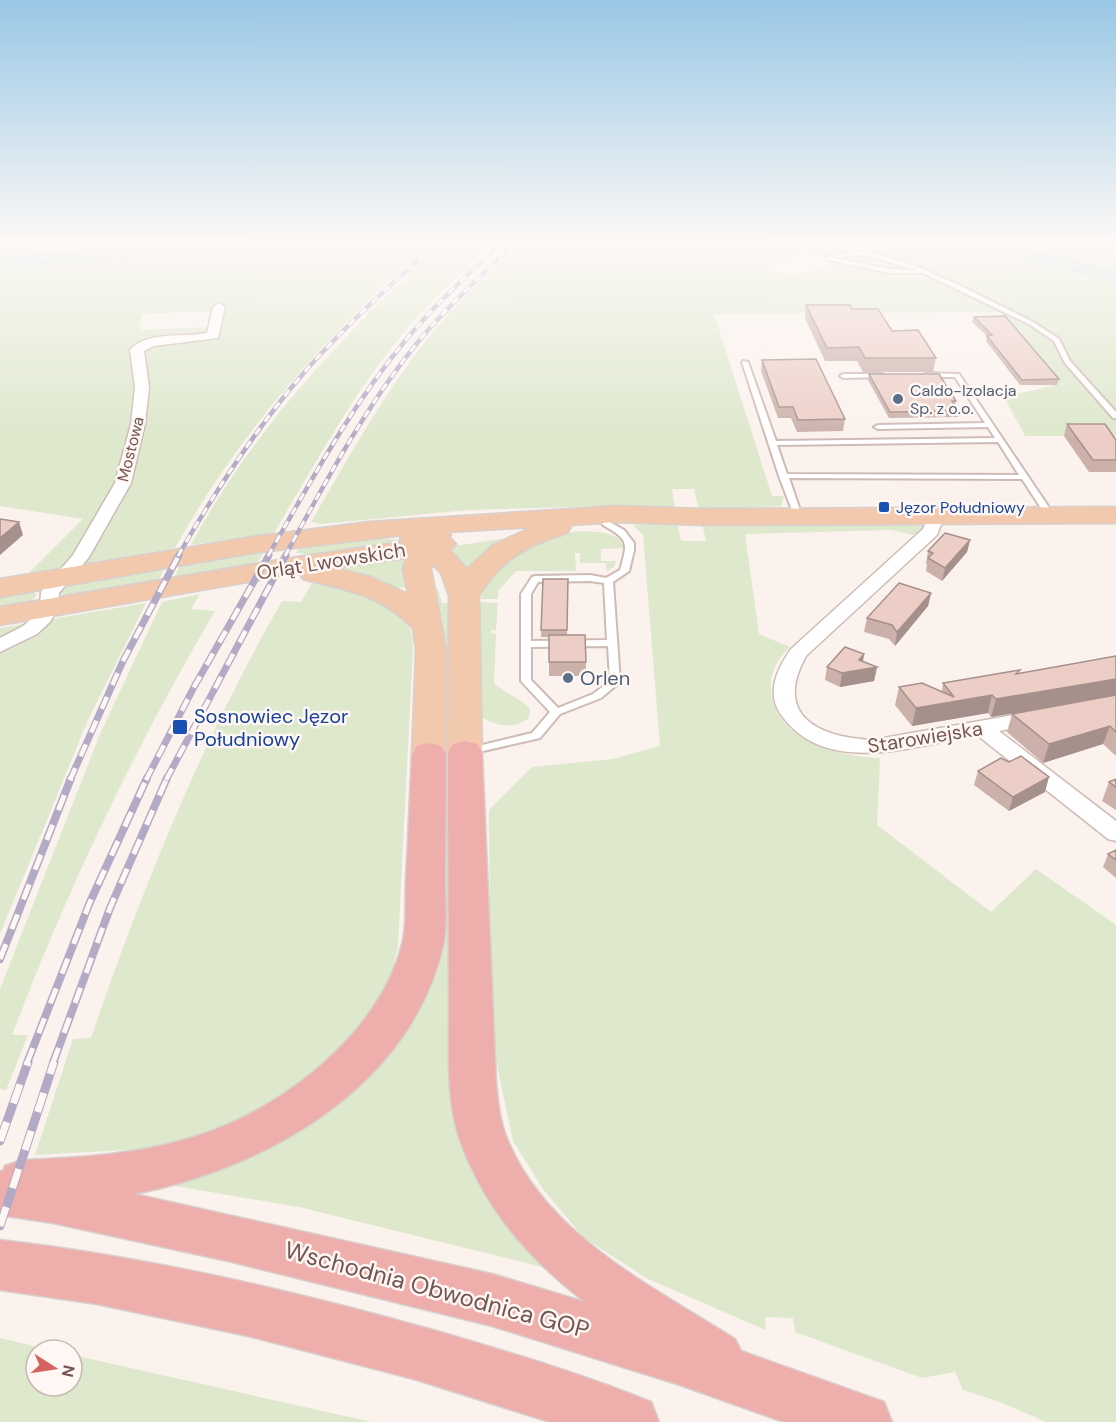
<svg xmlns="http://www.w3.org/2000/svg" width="1116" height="1422" viewBox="0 0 1116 1422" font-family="'DM Sans',sans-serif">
  <rect width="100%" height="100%" fill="#fbf2ed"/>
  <path fill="#dde8cc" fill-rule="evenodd" d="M 0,240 L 252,240 L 0,258 Z
    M 383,240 L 434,240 C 331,329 241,429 175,548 L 28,574 L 83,519 L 0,506 L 0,266 ZM 212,311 L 212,327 L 140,330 L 141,314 Z
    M 446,240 L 498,240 C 469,267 438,293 412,323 C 357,386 317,461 274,533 L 191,545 C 254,427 348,329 446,240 Z
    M 524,240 L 954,240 L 1116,282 L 1116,436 L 1025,436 L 1004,397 L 1059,384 L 999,312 L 714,314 L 772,496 L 784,496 L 781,506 L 699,510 L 694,489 L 672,489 L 675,510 L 636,510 L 636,505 L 468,510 L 321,524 L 311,522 C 348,459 382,396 427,339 C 456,303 491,272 524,240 ZM 801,254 C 809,255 830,255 835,257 L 823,260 L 828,266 L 826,269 C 809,271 783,279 768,269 L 769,263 Z
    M 988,240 L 1116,240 L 1116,272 Z
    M 677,522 L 681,541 L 706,541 L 702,523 L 725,522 L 735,526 L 922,524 L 924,529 L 914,535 L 891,530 L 745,534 L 759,634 L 790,647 C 777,659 769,674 771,692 C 777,742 838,756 880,758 L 877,825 L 991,912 L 1036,869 L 1116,925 L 1116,1422 L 1046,1422 L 1000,1402 L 963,1390 L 955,1372 L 922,1378 L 795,1332 L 793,1318 L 765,1317 L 766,1330 L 648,1279 L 584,1238 L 543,1189 L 513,1141 L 496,1060 L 490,943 L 489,810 L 532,767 L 613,759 L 660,746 L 643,535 L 633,525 Z
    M 581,531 C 596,532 620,531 624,548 L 601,549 L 601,561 L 616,561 L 614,567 L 607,571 L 606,563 L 580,563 L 580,553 L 575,553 L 576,571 L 516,571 L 498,591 L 498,599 L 481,599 C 491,559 542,534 581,531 Z
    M 365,537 L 410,541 L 307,557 L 308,554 L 296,553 L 301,544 Z
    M 508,538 L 468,571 L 447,547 Z
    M 265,550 L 255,567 L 172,581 L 182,563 Z
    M 405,555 L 412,585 L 396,589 L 329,567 Z
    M 166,566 L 157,583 L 72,597 L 61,594 L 60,591 L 65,585 Z
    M 312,583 C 334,583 390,600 404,617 C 412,627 412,637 413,648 L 398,945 L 391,978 L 371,1014 L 343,1047 L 301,1082 L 259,1113 L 213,1133 L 180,1142 L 142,1149 L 35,1155 L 73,1039 L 91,1038 C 143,886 202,741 282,601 L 301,602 Z
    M 432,589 L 438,589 L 442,603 L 451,603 L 450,734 L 445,735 Z
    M 27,590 L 35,593 L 36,596 C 28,607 13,606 0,608 L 0,595 Z
    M 200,594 L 191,609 L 215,611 C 135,747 68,888 12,1035 L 28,1035 L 6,1090 L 0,1089 L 0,989 L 100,734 L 162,602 Z
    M 481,602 L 498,603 L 496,630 L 491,630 L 491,633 L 496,634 L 494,684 L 525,704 L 530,709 L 529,718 C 514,730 495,726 480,716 L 476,606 L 481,605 Z
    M 146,603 L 88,720 L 0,934 L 0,628 Z
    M 442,773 L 451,773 L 452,1028 L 546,1268 L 299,1207 L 152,1182 L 380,1060 Z
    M 0,1338 L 51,1350 L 36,1350 L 36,1386 L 72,1386 L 72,1355 L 372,1422 L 0,1422 Z"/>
  <path fill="#c2e3e1" stroke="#aad4d1" stroke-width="1.5" d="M 252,240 L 383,240 L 0,266 L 0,258 Z
    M 954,240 L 988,240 L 1116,272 L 1116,282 Z"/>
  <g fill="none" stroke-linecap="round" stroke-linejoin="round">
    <defs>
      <path id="lane" d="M 859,251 L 873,253 L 911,264 L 961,286 L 1033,322 L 1059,339 L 1070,361 L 1116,412 L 1116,418 L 1113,418 L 1065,363 L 1054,341 L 1029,324 L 923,273 L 889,273 L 825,259 L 828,257 L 889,269 L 916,270 L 873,257 L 859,255 L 833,258 L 830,256 Z
        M 743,361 L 748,362 L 776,441 L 995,438 L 988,427 L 878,429 L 874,427 L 878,425 L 985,423 L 955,377 L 927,377 L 924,375 L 927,373 L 959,374 L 1054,515 L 1053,517 L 1047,517 L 1022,479 L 789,478 L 802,516 L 798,519 L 795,518 L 779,476 L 742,362 ZM 998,442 L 1019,475 L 787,474 L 777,445 Z
        M 882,374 L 884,375 L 884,377 L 843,378 L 840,376 L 843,374 Z
        M 606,520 L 624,530 L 634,543 L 634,550 L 629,571 L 613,582 L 620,682 L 601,698 L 560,714 L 540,738 L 470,754 L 466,753 L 465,751 L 466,749 L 532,733 L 550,712 L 521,681 L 521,594 L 532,577 L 535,576 L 590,575 L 606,578 L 620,570 C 628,542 629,540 603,525 L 602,523 ZM 590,581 L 604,583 L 607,640 L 531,641 L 531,594 L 538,582 ZM 608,646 L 610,681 L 593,694 L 558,708 L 531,680 L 531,647 Z"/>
      <path id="street" d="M 219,303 L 225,307 L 218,338 L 154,346 L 144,351 L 149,387 L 145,424 L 131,483 L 89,557 L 59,593 L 58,608 L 50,622 L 37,634 L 0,652 L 0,638 L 23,626 L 36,615 L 40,608 L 41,592 L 73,555 L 115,483 L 131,424 L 135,387 L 130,350 C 148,330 184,338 207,333 L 213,307 Z
        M 931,510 L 937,511 L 942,522 L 937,535 L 806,656 C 773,716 818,737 872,740 L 1036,711 L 1043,713 L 1047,718 L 1043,723 L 999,731 L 1116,821 L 1116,841 L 1108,839 L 977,735 C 915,746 826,777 782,716 C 765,694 777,669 791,649 L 923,529 L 926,522 L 923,515 Z"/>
      <path id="primary" d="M 617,506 L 704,509 L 1116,507 L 1116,523 L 704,525 L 617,522 L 570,525 L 571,527 L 567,533 C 529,545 499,560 479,596 L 482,752 L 477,760 L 465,763 L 453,760 L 448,752 L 449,596 L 441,573 L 432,564 L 431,569 L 446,651 L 446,754 L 441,762 L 429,765 L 417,762 L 412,754 L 416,651 L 413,628 C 379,594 347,590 303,579 L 299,573 L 0,625 L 0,607 L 291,558 L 402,542 L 400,539 L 403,535 L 252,553 L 0,597 L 0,579 L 252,537 L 369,522 ZM 532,527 L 493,545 L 467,569 L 450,550 L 456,544 L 449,537 L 451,535 L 448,532 ZM 406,558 L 403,569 L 408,594 L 371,577 L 334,568 Z"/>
      <path id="highway" d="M 465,741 L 477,744 L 482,752 L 496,1083 C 498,1103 500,1123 508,1141 C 548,1236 653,1287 735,1339 L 741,1351 L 884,1402 L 892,1422 L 784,1422 L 680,1385 L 492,1326 L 228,1261 L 53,1223 L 0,1215 L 0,1171 L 3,1171 L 5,1166 L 22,1160 C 81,1158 141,1154 197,1136 C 283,1109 383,1031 403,940 C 407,922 405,900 406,881 C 408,839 410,796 412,754 L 417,746 L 429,743 L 441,746 L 446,754 C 446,797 445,839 445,882 C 445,900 447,922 444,941 C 414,1085 268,1168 134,1194 L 492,1274 L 585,1302 C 529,1259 486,1210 461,1143 C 444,1097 450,1042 449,994 C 449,913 448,833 448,752 L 453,744 Z
        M 0,1240 C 148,1257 296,1291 440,1332 C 511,1353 583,1374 651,1402 L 659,1422 L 550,1422 L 414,1379 L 248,1336 L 97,1304 L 0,1290 Z"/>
    </defs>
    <use href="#lane" stroke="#cfbbb5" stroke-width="4"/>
    <use href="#street" stroke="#cfbbb5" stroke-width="3"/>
    <use href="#primary" stroke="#d8d0ce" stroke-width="3"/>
    <use href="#highway" stroke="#d8d0ce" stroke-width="3"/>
    <use href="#lane" fill="#fff" fill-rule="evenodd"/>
    <use href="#street" fill="#fff" fill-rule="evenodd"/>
    <use href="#primary" fill="#f2c9ad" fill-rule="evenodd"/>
    <use href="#highway" fill="#eeaeab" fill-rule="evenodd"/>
    <defs>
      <path id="rail-far3" d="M 178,556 C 216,490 258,425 308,368 C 349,322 395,281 440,240
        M 268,556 C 310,483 351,406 405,341 C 435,304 470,273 504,240
        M 285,556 C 325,483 365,407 418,342 C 448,305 484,274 517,240"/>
      <path id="rail-far2" d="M 70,780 L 123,661 L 179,555
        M 146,780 L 194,687 L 269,555
        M 166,780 L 286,555"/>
      <path id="rail-far1" d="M 0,959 L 71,778
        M 27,1063 L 90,902 L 147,778
        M 53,1063 L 110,908 L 167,778"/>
      <path id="rail" d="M 0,1141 L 28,1062
        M 0,1226 L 54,1062"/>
    </defs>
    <use href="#rail-far3" stroke="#b3abc5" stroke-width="4.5"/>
    <use href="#rail-far2" stroke="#b3abc5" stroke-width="7"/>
    <use href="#rail-far1" stroke="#b3abc5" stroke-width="8"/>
    <use href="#rail" stroke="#b3abc5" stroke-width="9"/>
    <use href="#rail-far3" stroke="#fef7f3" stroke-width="3" stroke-dasharray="8" stroke-linecap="butt"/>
    <use href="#rail-far2" stroke="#fef7f3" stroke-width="4.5" stroke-dasharray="13" stroke-linecap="butt"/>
    <use href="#rail-far1" stroke="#fef7f3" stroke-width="5" stroke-dasharray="16" stroke-linecap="butt"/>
    <use href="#rail" stroke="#fef7f3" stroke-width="7" stroke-dasharray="20" stroke-linecap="butt"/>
  </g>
  <path fill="#ccb1ab" d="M 806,305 L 852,309 L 892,331 L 936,358 L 933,372 L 863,372 L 857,361 L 825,361 L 805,318 Z
    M 974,317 L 1059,379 L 1057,385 L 1020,385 L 986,341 L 987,336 L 972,322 Z
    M 762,360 L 845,419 L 843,431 L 797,432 L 791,418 L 778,418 L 761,371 Z
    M 869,374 L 956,401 L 955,406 L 959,411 L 958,417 L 889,418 L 868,380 Z
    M 1067,424 L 1116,440 L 1116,472 L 1089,472 L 1064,436 Z
    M 970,540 L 967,552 L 942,581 L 926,571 L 927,564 L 926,564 L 928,551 Z
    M 543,579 L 568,579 L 567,635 L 586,662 L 586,676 L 549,676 L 549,637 L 541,637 Z
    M 931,593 L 928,606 L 895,646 L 889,639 L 864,632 L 867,618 Z
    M 864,654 L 863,661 L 877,667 L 874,681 L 840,687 L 825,680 L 827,667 Z
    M 1116,656 L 1116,756 L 1103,744 L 1043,763 L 1007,732 L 1012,714 L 1047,707 L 991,717 L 988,713 L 912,726 L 895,705 L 899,687 L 942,691 L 943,683 L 1019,673 Z
    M 978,771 L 1045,792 L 1009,811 L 974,785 Z
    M 1116,779 L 1116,810 L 1102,801 L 1109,782 Z
    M 1116,850 L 1116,878 L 1103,867 L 1108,854 Z"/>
  <path fill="#a6908b" d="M 19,522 L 23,535 L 0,555 L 0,538 Z
    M 970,540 L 967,552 L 942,581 L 945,568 Z
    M 931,593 L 928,606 L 895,646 L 897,632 Z
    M 864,654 L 862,668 L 877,667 L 874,681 L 840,687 L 842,673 Z
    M 1116,679 L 1116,696 L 991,717 L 996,699 Z
    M 992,695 L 988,713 L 912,726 L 916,708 Z
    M 1110,726 L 1103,744 L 1043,763 L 1049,744 Z
    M 1049,777 L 1045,792 L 1009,811 L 1013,797 Z"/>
  <path fill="#edcec7" stroke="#a6908b" stroke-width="1.5" d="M 806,305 L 850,305 L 852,309 L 878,309 L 892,331 L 918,330 L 936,358 L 865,358 L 859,347 L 827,348 Z
    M 1005,316 L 1059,379 L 1022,380 L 987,336 L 992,335 L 974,317 Z
    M 816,359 L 845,419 L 798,420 L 793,407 L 779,407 L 762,360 Z
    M 869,374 L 939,374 L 956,401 L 952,401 L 959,411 L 890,412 Z
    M 1067,424 L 1105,424 L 1116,440 L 1116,460 L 1093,460 Z
    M 0,519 L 19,522 L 0,538 Z
    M 945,533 L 970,540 L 945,568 L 928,558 L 933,553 L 928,551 Z
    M 543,579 L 568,579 L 567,630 L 541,630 Z
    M 899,583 L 931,593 L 897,632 L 892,625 L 867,618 Z
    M 549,635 L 585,635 L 586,662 L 549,662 Z
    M 845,647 L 864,654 L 859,660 L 877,667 L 842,673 L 827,667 Z
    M 1116,656 L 1116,679 L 996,699 L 992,695 L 916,708 L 899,687 L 922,683 L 954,697 L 943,683 L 1020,670 L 1016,674 Z
    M 1116,695 L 1116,732 L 1110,726 L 1049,744 L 1012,714 Z
    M 1021,756 L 1049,777 L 1013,797 L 978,771 L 1001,758 L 1009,762 Z
    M 1116,779 L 1116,787 L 1109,782 Z
    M 1116,850 L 1116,860 L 1108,854 Z"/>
  <linearGradient id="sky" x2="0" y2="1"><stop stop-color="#99c7e5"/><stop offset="0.55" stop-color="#fdf9f7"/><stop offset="1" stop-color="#fdf9f7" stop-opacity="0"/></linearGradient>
  <rect width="1116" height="439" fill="url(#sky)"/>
  <g fill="#5c6f8a" stroke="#fef7f3" stroke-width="2">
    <circle cx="898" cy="399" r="6"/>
    <circle cx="568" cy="678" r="6"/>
  </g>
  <g fill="#1a4fb4" stroke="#fef7f3" stroke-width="2">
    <rect x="878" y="501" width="12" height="12" rx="3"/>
    <rect x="172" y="719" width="16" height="16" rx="3"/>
  </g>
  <g text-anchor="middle" stroke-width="5" stroke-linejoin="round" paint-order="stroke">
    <g font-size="16" fill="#4e5e75" stroke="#fef7f3" text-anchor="start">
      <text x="910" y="396">Caldo-Izolacja<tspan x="910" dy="18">Sp. z o.o.</tspan></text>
    </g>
    <g font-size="16" fill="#745651" stroke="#fef7f3">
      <text transform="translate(130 449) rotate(-76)" y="6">Mostowa</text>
    </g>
    <g font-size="16" fill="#164399" stroke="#fef7f3" text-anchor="start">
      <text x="896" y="513">Jęzor Południowy</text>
    </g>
    <g font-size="20" fill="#745651" stroke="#fef7f3">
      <text transform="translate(331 561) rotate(-9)" y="7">Orląt Lwowskich</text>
      <text transform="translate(925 737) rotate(-9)" y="7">Starowiejska</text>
    </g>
    <g font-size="20" fill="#4e5e75" stroke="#fef7f3" text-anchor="start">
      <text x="580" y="685">Orlen</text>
    </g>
    <g font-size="20" fill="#164399" stroke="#fef7f3" text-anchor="start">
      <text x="194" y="723">Sosnowiec Jęzor<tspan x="194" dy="23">Południowy</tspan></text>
    </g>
    <g font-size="24" fill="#745651" stroke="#fef7f3">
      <text transform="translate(437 1290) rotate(15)" y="8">Wschodnia Obwodnica GOP</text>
    </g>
  </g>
  <g transform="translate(54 1368) rotate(102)"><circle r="28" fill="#fef7f3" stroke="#c7b7b2" stroke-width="1.5"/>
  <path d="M0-4.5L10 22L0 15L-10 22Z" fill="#d76160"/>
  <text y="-9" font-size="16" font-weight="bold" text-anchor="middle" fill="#745651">N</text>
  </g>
</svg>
